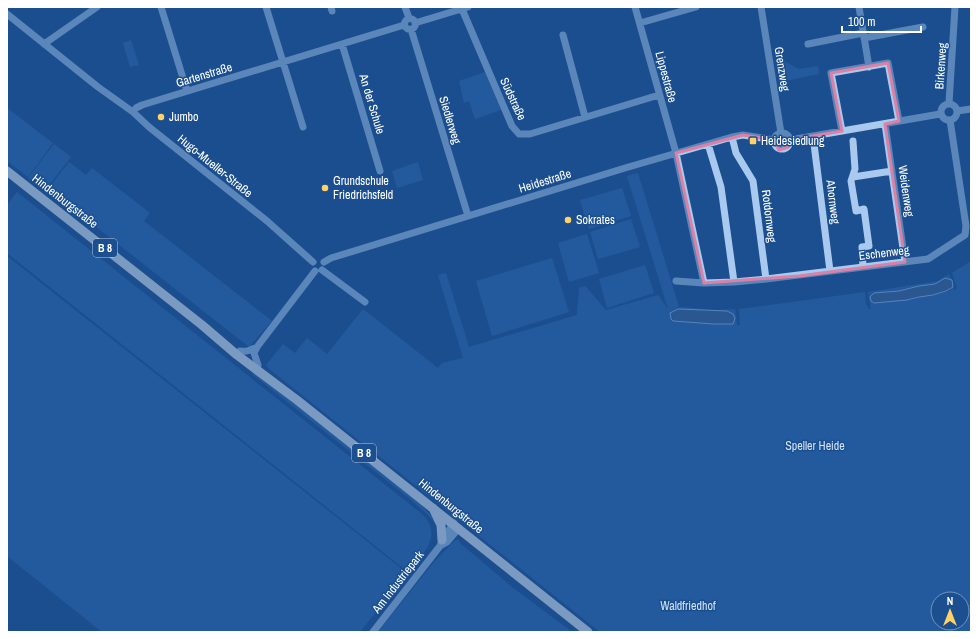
<svg xmlns="http://www.w3.org/2000/svg" width="978" height="639" viewBox="0 0 978 639" font-family="'Archivo Narrow',sans-serif">
  <rect width="100%" height="100%" fill="#1b4f8f"/>
  <path fill="#2e69ad" fill-rule="evenodd" d="M 131,40 L 139,65 L 130,67 L 123,43 Z
    M 778,58 L 799,69 L 818,66 L 819,74 L 780,82 Z
    M 485,72 L 501,110 L 475,119 L 469,101 L 464,103 L 459,81 Z
    M 7,108 L 53,143 L 28,177 L 7,161 Z
    M 54,144 L 71,157 L 45,190 L 28,178 Z
    M 69,162 L 86,175 L 92,168 L 150,213 L 144,221 L 272,321 L 249,347 L 48,189 Z
    M 418,162 L 423,180 L 397,188 L 392,171 Z
    M 638,173 L 679,307 L 671,310 L 682,307 L 715,310 L 735,309 L 737,325 L 740,325 L 739,309 L 865,292 L 866,304 L 869,309 L 871,309 L 868,292 L 938,281 L 949,274 L 952,280 L 947,278 L 935,284 L 919,286 L 899,291 L 874,293 L 870,297 L 911,300 L 919,297 L 939,294 L 951,290 L 953,283 L 954,291 L 957,288 L 952,273 L 971,261 L 971,632 L 600,632 L 268,368 L 266,365 L 283,344 L 295,353 L 307,338 L 327,354 L 363,309 L 438,368 L 442,363 L 463,358 L 438,275 L 446,273 L 469,347 L 577,315 L 579,288 L 585,286 L 606,310 L 658,295 L 668,309 L 627,176 ZM 686,309 L 709,311 L 733,324 L 714,324 L 673,321 ZM 938,599 L 962,599 L 962,623 L 938,623 Z
    M 622,188 L 631,216 L 589,229 L 580,200 Z
    M 17,192 L 422,514 C 444,536 423,553 408,572 L 7,253 L 7,205 Z
    M 631,219 L 640,247 L 598,259 L 590,232 Z
    M 587,234 L 599,273 L 569,282 L 558,243 Z
    M 7,256 L 407,573 L 360,632 L 102,632 L 7,556 Z
    M 552,258 L 569,312 L 492,336 L 476,281 Z
    M 645,265 L 654,293 L 607,308 L 599,279 Z
    M 255,371 L 421,504 L 432,517 L 436,524 L 427,514 L 410,499 L 252,374 Z
    M 458,539 L 461,544 L 512,587 L 572,632 L 378,632 L 434,562 L 454,541 Z"/>
  <path fill="#3c6290" stroke="#9cc4f0" d="M 945,278 L 952,280 L 953,287 L 946,291 L 933,295 L 919,297 L 907,300 L 874,303 L 871,301 L 870,297 L 874,293 L 899,291 L 919,286 L 935,284 Z
    M 678,309 L 727,311 L 733,314 L 735,318 L 733,324 L 714,324 L 673,321 L 671,319 L 670,313 Z"/>
  <g fill="none" stroke-linecap="round" stroke-linejoin="round">
    <path stroke="#a9c9ee" stroke-width="7" d="M 161,7 L 187,91
      M 266,7 L 303,127
      M 331,7 L 332,11
      M 405,7 L 409,18
      M 635,7 L 676,153 L 704,283 L 734,282 L 766,279 L 753,181 L 736,153 L 732,137
      M 761,7 L 781,133
      M 859,7 L 869,67
      M 462,9 L 512,126 L 519,134 L 530,134 L 659,95
      M 7,14 L 98,87 L 133,112 L 149,127 L 267,221 L 313,262
      M404.5 24a5.5 5.5 0 1 1 11 0a5.5 5.5 0 1 1-11 0Z
      M 415,23 L 468,7
      M 640,23 L 696,7
      M 411,29 L 468,216
      M 563,35 L 585,117
      M 864,38 L 923,27
      M 44,44 L 97,7
      M 342,44 L 380,171
      M 808,44 L 863,33
      M 949,103 L 955,7
      M941 112a8 8 0 1 1 16 0a8 8 0 1 1-16 0Z
      M 957,111 L 971,109
      M 133,112 L 136,108 L 142,105 L 404,25
      M 885,124 L 905,262
      M 842,131 L 831,73 L 888,63 L 899,121
      M774 141a8 8 0 1 1 16 0a8 8 0 1 1-16 0Z
      M 813,136 L 830,271
      M 790,140 L 940,114
      M 853,141 L 855,169 L 851,181 L 856,211 L 864,209 L 869,246 L 862,247 L 863,267
      M 708,144 L 721,187 L 734,282
      M 853,177 L 892,171
      M 324,262 L 331,258 L 625,168 L 732,137 L 743,135 L 774,140
      M 322,270 L 365,302
      M 766,279 L 928,259 L 965,235 L 966,226 L 950,120
      M 676,281 L 704,283
      M 240,351 C 247,352 251,350 257,347
      M 258,365 L 254,353 L 257,347 L 315,271
      M 440,546 L 447,542 L 459,528
      M 373,632 L 440,546 L 442,540 L 454,523"/>
    <path stroke="#f0f6ff" stroke-width="9" d="M 7,171 L 202,325 L 237,355 L 297,400 L 588,632
      M 433,508 L 441,525 L 442,540"/>
  </g>
  <path d="M0 0H978V639H0ZM 888,63 L 899,121 L 885,124 L 905,262 L 799,276 L 704,283 L 676,153 L 743,135 L 774,140 L 779,150 L 788,147 L 790,140 L 842,131 L 831,73 Z" fill="#1b4f8f" fill-opacity=".55" fill-rule="evenodd"/>
  <path fill="none" stroke="#dd80a5" stroke-width="3" stroke-linejoin="round" d="M 888,63 L 899,121 L 885,124 L 905,262 L 799,276 L 704,283 L 676,153 L 743,135 L 774,140 L 779,150 L 788,147 L 790,140 L 842,131 L 831,73 Z"/>
  <g fill="#ffd166" stroke="#1b4f8f" stroke-width="1.5">
    <circle cx="161" cy="117" r="4"/>
    <rect x="749" y="137" width="8" height="8" rx="2"/>
    <circle cx="325" cy="188" r="4"/>
    <circle cx="568" cy="220" r="4"/>
  </g>
  <g text-anchor="middle" stroke-width="3" stroke-linejoin="round" paint-order="stroke">
    <g fill="#1b4f8f" stroke="#bbcadd" stroke-width="1">
      <rect x="93" y="239" width="24" height="18" rx="3"/>
      <rect x="352" y="444" width="24" height="18" rx="3"/>
    </g>
    <g font-size="11" font-weight="bold" fill="#fff">
      <text x="105" y="252">B 8</text>
      <text x="364" y="457">B 8</text>
    </g>
    <g font-size="12" fill="#fff" stroke="#1b4f8f">
      <text transform="translate(941 66) rotate(-86)" y="4">Birkenweg</text>
      <text transform="translate(782 69) rotate(81)" y="4">Grenzweg</text>
      <text transform="translate(204 75) rotate(-17)" y="4">Gartenstraße</text>
      <text transform="translate(666 77) rotate(75)" y="4">Lippestraße</text>
      <text transform="translate(513 99) rotate(65)" y="4">Südstraße</text>
      <text transform="translate(372 104) rotate(73)" y="4">An der Schule</text>
      <text transform="translate(450 120) rotate(73)" y="4">Siedlerweg</text>
      <text transform="translate(215 166) rotate(39)" y="4">Hugo-Mueller-Straße</text>
      <text transform="translate(545 181) rotate(-17)" y="4">Heidestraße</text>
      <text transform="translate(906 191) rotate(82)" y="4">Weidenweg</text>
      <text transform="translate(65 201) rotate(38)" y="4">Hindenburgstraße</text>
      <text transform="translate(833 202) rotate(83)" y="4">Ahornweg</text>
      <text transform="translate(769 216) rotate(83)" y="4">Rotdornweg</text>
      <text transform="translate(884 253) rotate(-7)" y="4">Eschenweg</text>
      <text transform="translate(451 506) rotate(39)" y="4">Hindenburgstraße</text>
      <text transform="translate(398 582) rotate(-52)" y="4">Am Industriepark</text>
    </g>
    <g font-size="12" fill="#fff" stroke="#1b4f8f" text-anchor="start">
      <text x="169" y="121">Jumbo</text>
      <text x="761" y="145">Heidesiedlung</text>
      <text x="333" y="185">Grundschule<tspan x="333" dy="14">Friedrichsfeld</tspan></text>
      <text x="576" y="224">Sokrates</text>
    </g>
    <g font-size="12" fill="#cfe3fa" stroke="#1b4f8f">
      <text x="815" y="450">Speller Heide</text>
      <text x="688" y="610">Waldfriedhof</text>
    </g>
  </g>
  <rect width="978" height="639" fill="none" stroke="#ffffff" stroke-width="16"/>
  <g transform="translate(950 611)"><circle r="19" fill="#1b4f8f" stroke="#7695bc"/>
  <path d="M0-3L7 15L0 10L-7 15Z" fill="#ffd166"/>
  <text y="-6" font-size="11" font-weight="bold" text-anchor="middle" fill="#ffffff">N</text>
  </g>
  <path d="M842 26v6h79v-6" fill="none" stroke="#ffffff" stroke-width="2"/>
  <text x="848" y="26" font-size="12" fill="#ffffff" stroke="#1b4f8f" stroke-width="3" paint-order="stroke">100 m</text>
</svg>
